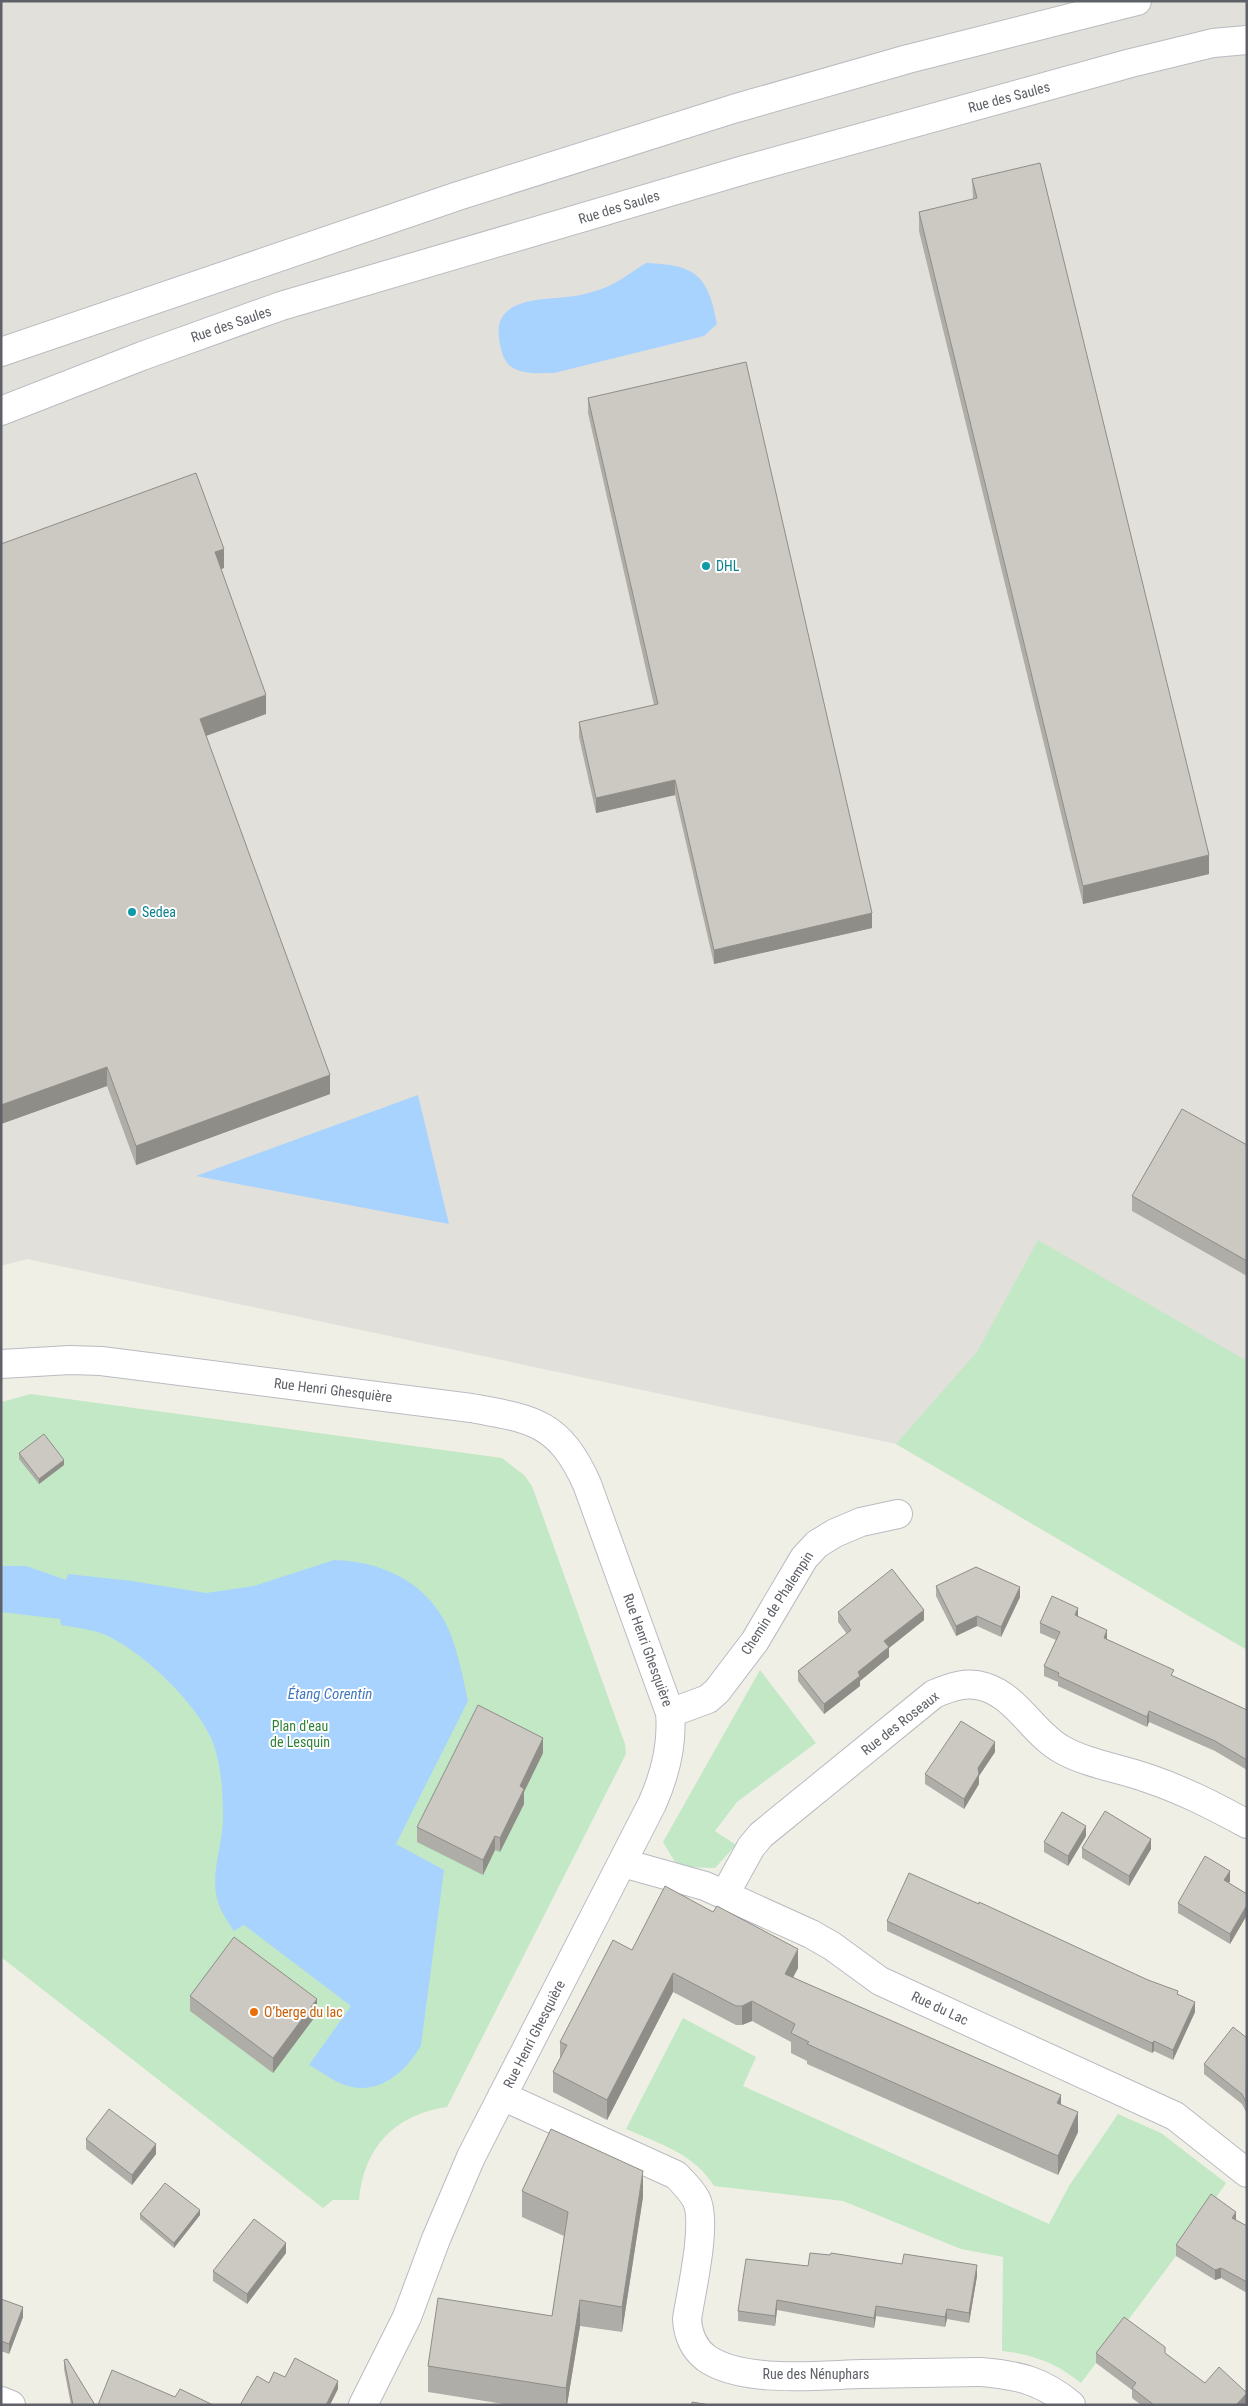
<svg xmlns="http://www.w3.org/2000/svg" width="1248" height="2406" viewBox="0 0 1248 2406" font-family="'Roboto Condensed',sans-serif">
  <rect width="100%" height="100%" fill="#f0efe6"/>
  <path fill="#e2e0da" d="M 1,1 L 1247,1 L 1247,1643 L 896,1444 L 27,1259 L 1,1266 Z"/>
  <path fill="#c2e8c5" d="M 1038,1240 L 1247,1361 L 1247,1650 L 896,1444 L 977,1352 Z
    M 31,1394 L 502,1458 L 524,1475 L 532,1486 L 625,1744 L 626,1754 L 447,2107 C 394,2115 364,2147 359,2200 L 333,2200 L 323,2208 L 1,1957 L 1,1402 Z
    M 760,1670 L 816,1743 L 737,1802 L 715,1831 L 736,1845 L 715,1868 L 678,1867 L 663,1842 Z
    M 683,2018 L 756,2057 L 743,2086 L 1049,2224 L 1069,2186 L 1118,2114 L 1161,2133 L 1226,2183 L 1176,2256 L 1081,2383 C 1057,2363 1032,2354 1002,2351 L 1003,2257 L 961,2249 L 843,2201 L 714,2186 C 695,2154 658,2143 626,2129 Z"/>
  <path fill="#a8d3ff" d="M 646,263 C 695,265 708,274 717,324 L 704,336 L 554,373 C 540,373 522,375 510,366 C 503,360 500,347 499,338 C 493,298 541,300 566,297 C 580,296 594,292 607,287 C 620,281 633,271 646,263 Z
    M 418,1095 L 449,1224 L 196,1176 Z
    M 334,1560 C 379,1561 422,1580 444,1620 C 457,1644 462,1674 468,1701 L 396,1844 L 444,1870 L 421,2045 C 406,2073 376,2098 342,2084 C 330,2079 320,2071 309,2065 L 351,2006 L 244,1925 L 234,1931 C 229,1923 222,1914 219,1905 C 208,1875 224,1845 223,1815 C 223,1791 221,1763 212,1740 C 196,1702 138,1646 98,1632 C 87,1629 73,1627 61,1625 L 60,1619 L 1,1612 L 1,1566 L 26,1566 L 66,1580 L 68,1574 L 132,1581 L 206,1593 L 254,1586 Z"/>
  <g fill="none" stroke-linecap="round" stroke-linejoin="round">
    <defs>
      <path id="minor" d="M 1,352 L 458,196 L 733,109 L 908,59 L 1137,1
        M 1,411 L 142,356 L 281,306 L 744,170 L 1131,63 L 1213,43 L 1247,40
        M 1,1364 L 70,1360 L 101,1361 L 471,1408 C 533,1419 559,1422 587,1484 L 670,1713 C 673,1746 665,1775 652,1804 L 471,2157 L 436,2239 L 407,2317 L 363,2405
        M 670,1713 L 708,1699 L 717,1691 L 755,1641 L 804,1558 L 817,1544 L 835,1533 L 861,1522 L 898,1514
        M 623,1863 L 705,1886 L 811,1934 L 832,1946 L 880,1981 L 1175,2116 L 1247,2173
        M 725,1894 L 751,1847 L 761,1835 L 934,1694 C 951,1687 967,1681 985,1687 C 1017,1697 1033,1733 1061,1749 C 1087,1764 1119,1768 1147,1778 C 1183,1790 1214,1806 1247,1824
        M 502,2096 L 676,2175 C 683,2182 691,2190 696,2199 C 708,2222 691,2292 687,2319 C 688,2335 693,2348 706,2358 C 743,2384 820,2375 863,2374 C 903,2373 942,2373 981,2372 C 1018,2375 1043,2381 1071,2405"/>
      <path id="tertiary" d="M 1,2401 L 11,2405"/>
    </defs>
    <use href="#minor" stroke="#b9bbc0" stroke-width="30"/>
    <use href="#tertiary" stroke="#b9bbc0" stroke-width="30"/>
    <use href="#minor" stroke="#fff" stroke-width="28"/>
    <use href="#tertiary" stroke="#fff" stroke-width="28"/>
  </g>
  <path fill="#afada8" d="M 972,179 L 1209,874 L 1083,904 L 919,231 L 919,212 L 973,199 Z
    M 588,398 L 872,928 L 714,964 L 675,795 L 596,813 L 579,737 L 579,722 L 654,705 L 588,413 Z
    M 1,544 L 224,568 L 221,569 L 266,714 L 206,736 L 330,1094 L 136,1165 L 107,1086 L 1,1124 Z
    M 1247,1145 L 1247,1276 L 1132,1211 L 1132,1196 Z
    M 19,1453 L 64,1465 L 39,1484 L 19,1459 Z
    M 936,1586 L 1020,1597 L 1001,1637 L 977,1626 L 956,1636 L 936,1596 Z
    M 838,1612 L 924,1620 L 889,1648 L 889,1657 L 860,1681 L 860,1686 L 824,1714 L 798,1681 L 798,1671 L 847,1634 L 838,1622 Z
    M 1078,1616 L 1107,1640 L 1174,1677 L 1247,1710 L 1247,1770 L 1215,1751 L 1149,1722 L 1147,1727 L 1058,1686 L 1058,1682 L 1044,1676 L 1044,1666 L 1056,1640 L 1040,1633 L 1040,1623 Z
    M 995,1752 L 979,1776 L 979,1784 L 964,1809 L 925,1784 L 925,1774 Z
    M 543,1753 L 524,1792 L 524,1804 L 500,1852 L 495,1850 L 483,1875 L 417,1842 L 417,1827 Z
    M 1086,1836 L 1068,1866 L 1044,1852 L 1044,1842 Z
    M 1082,1848 L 1151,1849 L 1129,1886 L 1082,1858 Z
    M 1230,1881 L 1229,1883 L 1247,1894 L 1247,1915 L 1230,1944 L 1178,1913 L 1178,1903 Z
    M 887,1921 L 1178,1994 L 1195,2012 L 1173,2060 L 1154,2051 L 1152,2053 L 887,1931 Z
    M 632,1950 L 798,1968 L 793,1977 L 1061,2104 L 1078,2132 L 1058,2175 L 807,2064 L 807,2061 L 791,2053 L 791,2042 L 752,2021 L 742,2025 L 736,2025 L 673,1992 L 607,2120 L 553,2092 L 553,2072 L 560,2058 L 560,2042 Z
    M 190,1996 L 317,2014 L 273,2073 L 190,2011 Z
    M 1247,2038 L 1246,2112 L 1242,2104 L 1204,2074 L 1204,2064 Z
    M 86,2139 L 156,2154 L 132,2185 L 86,2149 Z
    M 522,2191 L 643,2197 L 622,2332 L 580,2326 L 567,2405 L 510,2405 L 428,2392 L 428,2366 L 552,2316 L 564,2236 L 522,2217 Z
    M 140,2214 L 200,2215 L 174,2248 L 140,2219 Z
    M 1236,2220 L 1247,2226 L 1247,2293 L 1221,2278 L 1215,2280 L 1176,2256 L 1176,2245 Z
    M 286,2253 L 247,2304 L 213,2281 L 213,2271 Z
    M 808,2266 L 977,2276 L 969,2323 L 947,2319 L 945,2327 L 876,2316 L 874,2328 L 777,2310 L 775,2326 L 738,2321 L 738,2311 Z
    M 1,2299 L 23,2317 L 9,2354 L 1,2351 Z
    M 1096,2353 L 1165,2353 L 1205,2383 L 1247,2403 L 1245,2405 L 1141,2405 L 1132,2398 L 1132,2390 L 1096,2363 Z
    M 64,2360 L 95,2405 L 71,2405 L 64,2369 Z"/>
  <path fill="#8f8d88" d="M 224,549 L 224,568 L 215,571 L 215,552 Z
    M 266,695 L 266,714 L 200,738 L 200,719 Z
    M 675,780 L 675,795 L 596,813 L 596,798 Z
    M 1209,855 L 1209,874 L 1083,904 L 1083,886 Z
    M 872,913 L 872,928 L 714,964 L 714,950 Z
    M 107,1067 L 107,1086 L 1,1124 L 1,1105 Z
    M 330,1075 L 330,1094 L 136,1165 L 136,1146 Z
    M 64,1460 L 64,1465 L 39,1484 L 39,1479 Z
    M 1020,1587 L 1020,1597 L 1001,1637 L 1001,1627 Z
    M 1078,1608 L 1078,1618 L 1075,1615 Z
    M 924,1610 L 924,1620 L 889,1648 L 889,1657 L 860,1681 L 860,1686 L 824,1714 L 824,1704 L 858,1672 L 884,1641 Z
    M 977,1616 L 977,1626 L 956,1636 L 956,1626 Z
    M 1107,1630 L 1107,1640 L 1104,1638 Z
    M 1149,1711 L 1149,1722 L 1147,1727 L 1147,1717 Z
    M 543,1738 L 543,1753 L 524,1792 L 524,1804 L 500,1852 L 500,1838 L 520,1786 Z
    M 995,1742 L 995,1752 L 979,1776 L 979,1784 L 964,1809 L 964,1799 L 978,1768 Z
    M 1086,1826 L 1086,1836 L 1068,1866 L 1068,1856 Z
    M 495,1836 L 495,1850 L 483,1875 L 483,1860 Z
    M 1151,1839 L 1151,1849 L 1129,1886 L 1129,1876 Z
    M 1230,1871 L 1230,1881 L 1224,1890 L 1224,1880 Z
    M 1247,1905 L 1247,1915 L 1230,1944 L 1230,1934 Z
    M 798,1949 L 798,1968 L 785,1993 L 785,1974 Z
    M 673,1973 L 673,1992 L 607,2120 L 607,2100 Z
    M 317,1999 L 317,2014 L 273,2073 L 273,2058 Z
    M 752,2001 L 752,2021 L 742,2025 L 742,2006 Z
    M 1195,2002 L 1195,2012 L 1173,2060 L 1173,2050 Z
    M 1154,2041 L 1154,2051 L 1152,2053 L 1152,2043 Z
    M 1061,2095 L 1061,2115 L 1057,2103 Z
    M 1078,2112 L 1078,2132 L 1058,2175 L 1058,2156 Z
    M 156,2144 L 156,2154 L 132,2185 L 132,2175 Z
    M 643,2171 L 643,2197 L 622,2332 L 622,2307 Z
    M 200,2210 L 200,2215 L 174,2248 L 174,2243 Z
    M 1236,2212 L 1236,2222 L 1232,2218 Z
    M 286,2243 L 286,2253 L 247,2304 L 247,2294 Z
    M 977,2265 L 977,2276 L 969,2323 L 969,2313 Z
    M 1221,2268 L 1221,2278 L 1215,2280 L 1215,2270 Z
    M 580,2300 L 580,2326 L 567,2405 L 566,2405 L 566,2388 Z
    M 777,2300 L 777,2310 L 775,2326 L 775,2316 Z
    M 876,2306 L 876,2316 L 874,2328 L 874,2318 Z
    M 23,2307 L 23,2317 L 9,2354 L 9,2344 Z
    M 947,2309 L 947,2319 L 945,2327 L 945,2317 Z
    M 338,2381 L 338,2389 L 330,2405 L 326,2405 Z
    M 1247,2393 L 1247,2403 L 1245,2405 L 1236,2405 Z"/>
  <path fill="#ccc9c3" stroke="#8f8d88" d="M 1040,163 L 1209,855 L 1083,886 L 919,212 L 977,198 L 972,179 Z
    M 746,362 L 872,913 L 714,950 L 675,780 L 596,798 L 579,722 L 658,704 L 588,398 Z
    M 196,473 L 224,549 L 215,552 L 266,695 L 200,719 L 330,1075 L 136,1146 L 107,1067 L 1,1105 L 1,544 Z
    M 1182,1109 L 1247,1145 L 1247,1261 L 1132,1196 Z
    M 44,1434 L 64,1460 L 39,1479 L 19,1453 Z
    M 976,1567 L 1020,1587 L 1001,1627 L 977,1616 L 956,1626 L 936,1586 Z
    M 892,1569 L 924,1610 L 884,1641 L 889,1647 L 858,1672 L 860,1676 L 824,1704 L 798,1671 L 851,1630 L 838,1612 Z
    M 1052,1596 L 1078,1608 L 1075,1615 L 1107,1630 L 1104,1638 L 1174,1670 L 1171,1675 L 1247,1710 L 1247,1760 L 1215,1741 L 1149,1711 L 1147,1717 L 1058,1676 L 1059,1673 L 1044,1666 L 1060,1632 L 1040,1623 Z
    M 478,1705 L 543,1738 L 520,1786 L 524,1789 L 500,1838 L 495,1836 L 483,1860 L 417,1827 Z
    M 961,1721 L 995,1742 L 978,1768 L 979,1774 L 964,1799 L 925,1774 Z
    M 1105,1811 L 1151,1839 L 1129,1876 L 1082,1848 Z
    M 1062,1812 L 1086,1826 L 1068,1856 L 1044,1842 Z
    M 1205,1856 L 1230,1871 L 1224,1880 L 1247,1894 L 1247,1905 L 1230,1934 L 1178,1903 Z
    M 909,1873 L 979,1904 L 979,1902 L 1148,1980 L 1178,1991 L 1177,1994 L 1195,2002 L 1173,2050 L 1154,2041 L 1152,2043 L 887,1921 Z
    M 665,1886 L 713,1912 L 717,1906 L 798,1949 L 785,1974 L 1061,2095 L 1057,2103 L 1078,2112 L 1058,2156 L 807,2044 L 809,2042 L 791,2033 L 795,2024 L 752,2001 L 742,2006 L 736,2006 L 673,1973 L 607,2100 L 553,2072 L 567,2045 L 560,2042 L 613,1940 L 632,1950 Z
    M 234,1937 L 317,1999 L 273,2058 L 190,1996 Z
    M 1233,2027 L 1247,2038 L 1246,2102 L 1242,2094 L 1204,2064 Z
    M 109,2109 L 156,2144 L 132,2175 L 86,2139 Z
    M 551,2129 L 643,2171 L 622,2307 L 580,2300 L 566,2388 L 428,2366 L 438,2298 L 552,2316 L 568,2212 L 522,2191 Z
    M 165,2183 L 200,2210 L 174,2243 L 140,2214 Z
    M 1211,2194 L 1236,2212 L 1232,2218 L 1247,2226 L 1247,2282 L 1221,2268 L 1215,2270 L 1176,2245 Z
    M 254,2219 L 286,2243 L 247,2294 L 213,2271 Z
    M 810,2253 L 830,2255 L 831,2253 L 902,2264 L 904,2254 L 977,2265 L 969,2313 L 947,2309 L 945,2317 L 876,2306 L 874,2318 L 777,2300 L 775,2316 L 738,2311 L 746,2259 L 808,2266 Z
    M 1,2299 L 23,2307 L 9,2344 L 1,2341 Z
    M 1124,2317 L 1165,2347 L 1165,2353 L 1205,2383 L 1219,2367 L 1247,2393 L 1236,2405 L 1154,2405 L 1132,2388 L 1136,2383 L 1096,2353 Z
    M 295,2358 L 338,2381 L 326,2405 L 240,2405 L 257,2376 L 269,2383 L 274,2372 L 285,2377 Z
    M 67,2359 L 95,2405 L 73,2405 L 64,2360 Z
    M 112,2370 L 175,2397 L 180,2389 L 213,2405 L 98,2405 Z
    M 692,2402 L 710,2405 L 692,2405 Z"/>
  <g fill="#0f9aa8" stroke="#fff" stroke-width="2">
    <circle cx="706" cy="566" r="5"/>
    <circle cx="132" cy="912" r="5"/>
  </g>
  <circle fill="#e8710a" stroke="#fff" stroke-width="2" cx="254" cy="2012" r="5"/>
  <g text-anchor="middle" stroke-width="4" stroke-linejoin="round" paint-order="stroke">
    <g font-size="14" fill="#5e6167" stroke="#fff">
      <text transform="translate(1009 97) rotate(-15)" y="5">Rue des Saules</text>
      <text transform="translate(619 207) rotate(-17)" y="5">Rue des Saules</text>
      <text transform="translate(231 324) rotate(-19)" y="5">Rue des Saules</text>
      <text transform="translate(333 1390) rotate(7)" y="5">Rue Henri Ghesquière</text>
      <text transform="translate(777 1603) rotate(-57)" y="5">Chemin de Phalempin</text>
      <text transform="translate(648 1650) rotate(70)" y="5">Rue Henri Ghesquière</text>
      <text transform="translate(900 1723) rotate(-38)" y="5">Rue des Roseaux</text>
      <text transform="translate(940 2008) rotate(25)" y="5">Rue du Lac</text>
      <text transform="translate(534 2034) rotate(-63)" y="5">Rue Henri Ghesquière</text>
      <text x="816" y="2379">Rue des Nénuphars</text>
    </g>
    <g font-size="14" fill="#0d838f" stroke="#fff" text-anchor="start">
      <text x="716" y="571">DHL</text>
      <text x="142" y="917">Sedea</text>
    </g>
    <g font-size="14" fill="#31823a" stroke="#fff">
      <text x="300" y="1731">Plan d'eau<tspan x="300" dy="16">de Lesquin</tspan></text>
    </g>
    <g font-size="14" fill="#c56008" stroke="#fff" text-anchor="start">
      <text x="264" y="2017">O’berge du lac</text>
    </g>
    <g font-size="15" font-style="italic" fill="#4278be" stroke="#fff">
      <text x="330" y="1699">Étang Corentin</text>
    </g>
  </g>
  <rect width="1248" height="2406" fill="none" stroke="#5e6167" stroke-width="5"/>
</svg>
